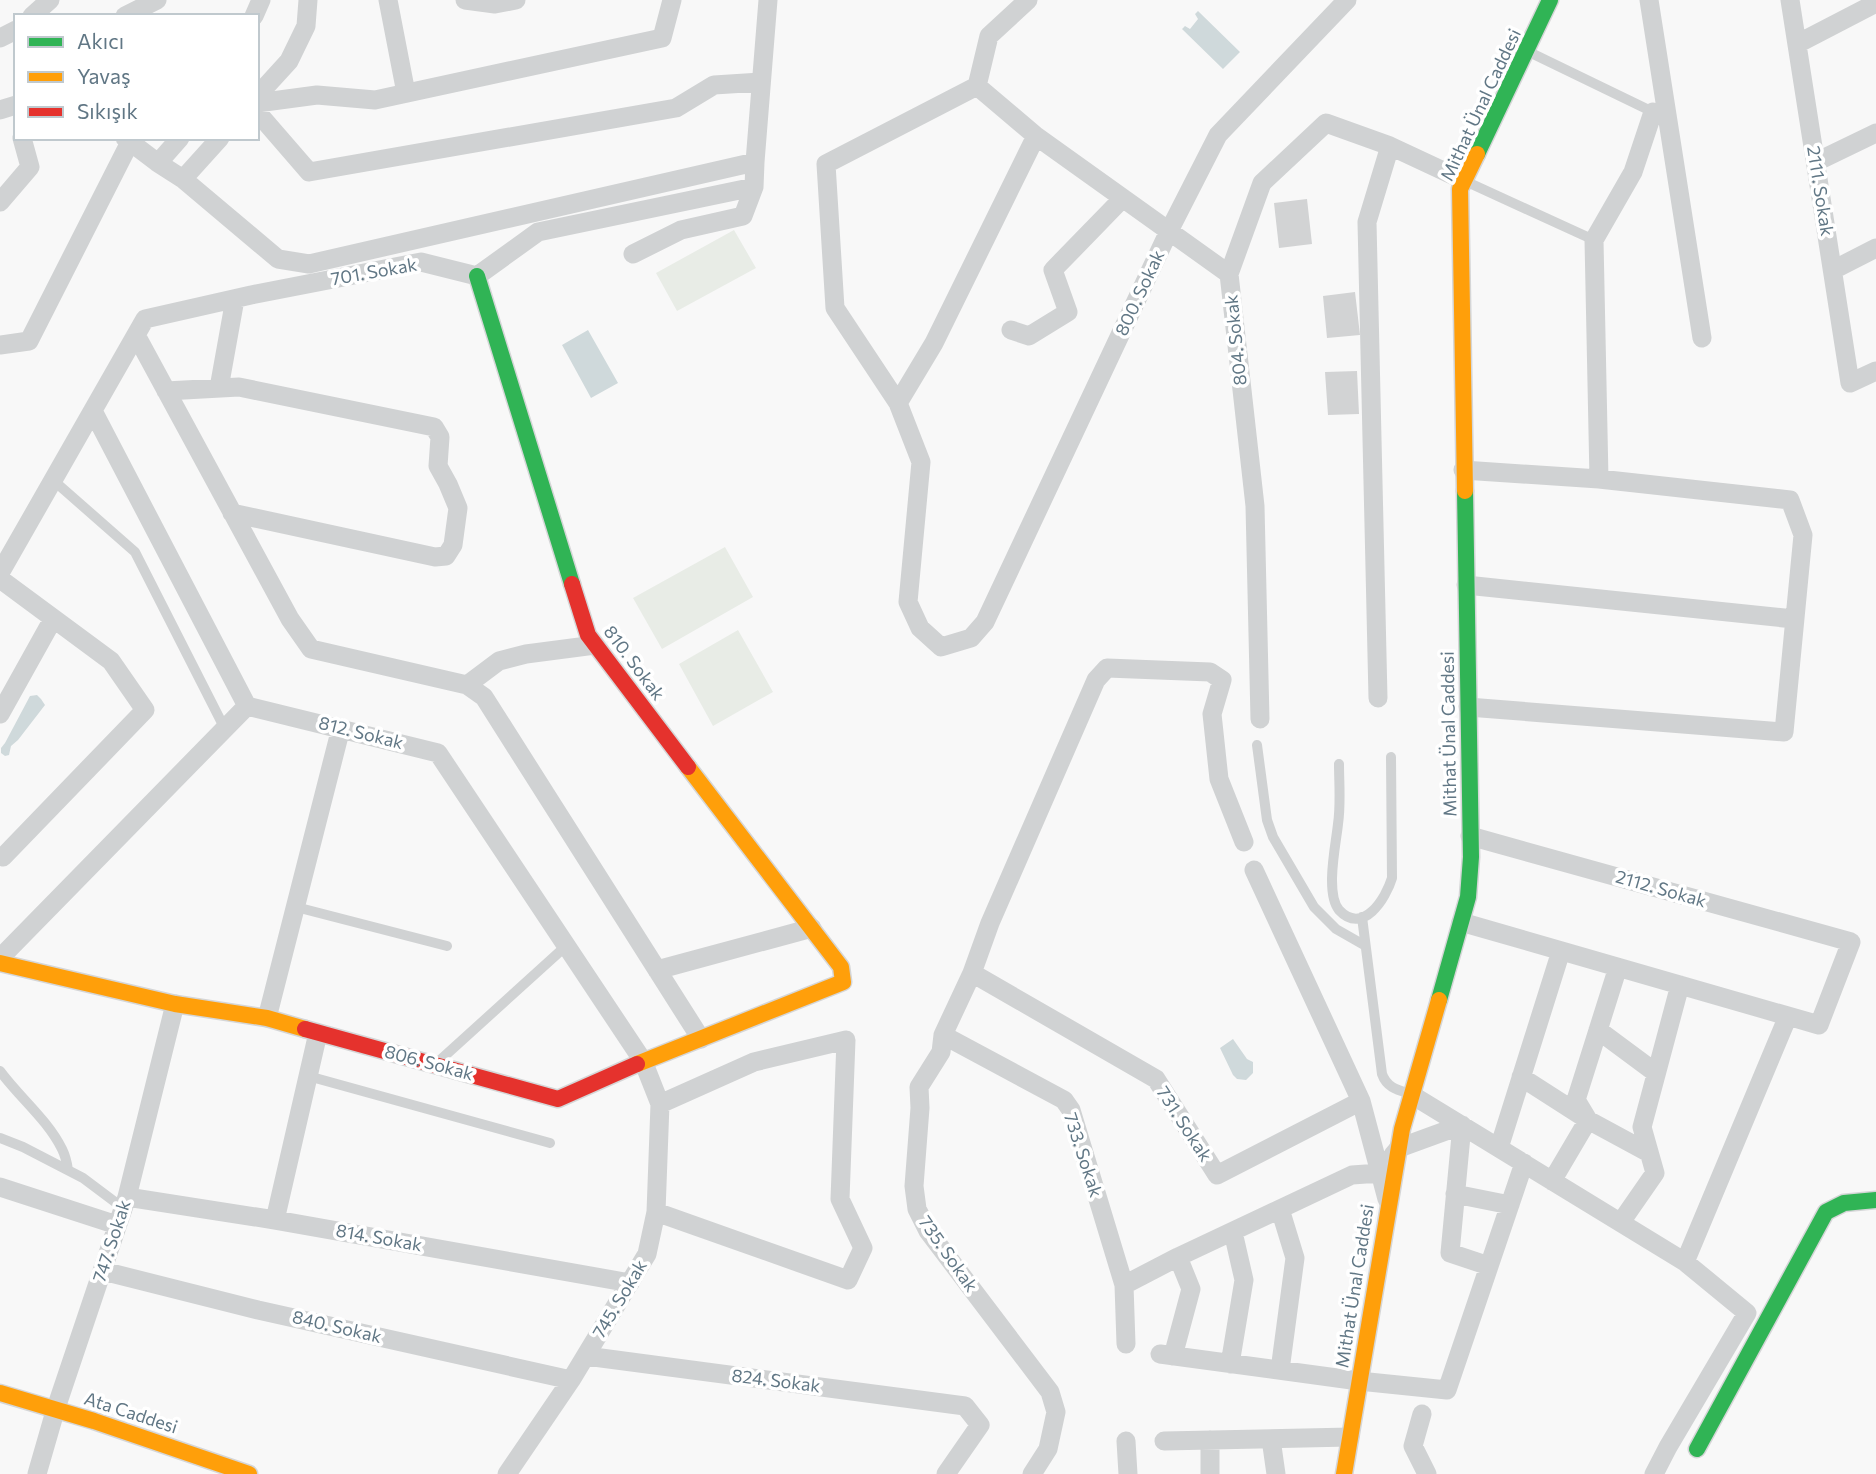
<svg xmlns="http://www.w3.org/2000/svg" width="1876" height="1474" viewBox="0 0 1876 1474" font-family="Commissioner,sans-serif">
  <rect width="100%" height="100%" fill="#f8f8f8"/>
  <path fill="#e8ece6" d="M 734,230 L 756,268 L 677,311 L 656,273 Z
    M 725,547 L 753,597 L 662,649 L 633,598 Z
    M 738,630 L 773,692 L 713,726 L 679,664 Z"/>
  <path fill="#cfd9db" d="M 1198,11 L 1240,52 L 1223,69 L 1182,29 L 1185,26 L 1190,29 L 1198,19 L 1195,14 Z
    M 588,330 L 618,383 L 591,398 L 562,345 Z
    M 37,695 L 41,699 L 45,705 L 18,740 L 11,746 L 9,755 L 5,756 L 1,753 L 1,748 L 5,743 L 30,696 Z
    M 1233,1039 L 1247,1059 L 1253,1062 L 1253,1073 L 1246,1080 L 1237,1079 L 1233,1075 L 1220,1048 Z"/>
  <path fill="#d2d3d4" d="M 1307,199 L 1312,244 L 1279,248 L 1274,203 Z
    M 1355,292 L 1360,335 L 1327,338 L 1323,296 Z
    M 1357,371 L 1359,414 L 1328,415 L 1325,372 Z"/>
  <g fill="none" stroke-linecap="round" stroke-linejoin="round">
    <defs>
      <path id="fast" d="M 1477,154 L 1550,0
        M 477,276 L 572,584
        M 1439,1000 L 1468,897 L 1471,857 L 1465,491
        M 1697,1449 L 1826,1212 L 1844,1203 L 1876,1200"/>
      <path id="slow" d="M 1465,491 L 1460,189 L 1477,154
        M 0,963 L 175,1004 L 267,1018 L 305,1029
        M 637,1064 L 843,982 L 841,967 L 688,767
        M 0,1393 L 94,1421 L 249,1474
        M 1344,1474 L 1402,1129 L 1439,1000"/>
      <path id="jam" d="M 572,584 L 588,635 L 688,767
        M 305,1029 L 558,1099 L 637,1064"/>
    </defs>
    <use href="#fast" stroke="#d5d6d7" stroke-width="19"/>
    <use href="#slow" stroke="#d5d6d7" stroke-width="19"/>
    <use href="#jam" stroke="#d5d6d7" stroke-width="19"/>
    <path stroke="#d0d2d3" stroke-width="10" d="M 1527,51 L 1653,112
      M 1465,181 L 1594,240
      M 53,480 L 135,552 L 225,729
      M 1257,745 L 1267,820 L 1273,837 L 1314,907 L 1336,929 L 1364,945
      M 1339,764 C 1339,783 1341,804 1338,824 C 1336,844 1325,893 1339,910 C 1363,936 1386,898 1392,878 L 1391,757
      M 296,907 L 447,946
      M 1362,917 L 1382,1074 C 1387,1088 1398,1090 1411,1094
      M 438,1062 L 566,946
      M 0,1071 C 19,1097 47,1119 62,1149 C 65,1155 67,1163 68,1170
      M 308,1076 L 550,1143
      M 0,1138 L 23,1147 L 83,1178 L 123,1208"/>
    <path stroke="#d0d2d3" stroke-width="19" d="M 388,0 L 406,93
      M 465,0 L 495,4 L 516,0
      M 1028,0 L 989,36 L 977,86 L 826,164 L 835,308 L 898,403 L 921,462 L 908,602 L 920,628 L 941,647 L 971,638 L 985,622 L 1169,231 L 1218,135 L 1347,0
      M 1649,0 L 1702,338
      M 1790,0 L 1850,383 L 1876,371
      M 32,16 L 50,0
      M 125,16 L 157,0
      M 254,16 L 261,0
      M 0,38 L 16,30
      M 1797,44 L 1876,3
      M 977,86 L 1036,136 L 1229,274
      M 257,96 L 289,61 L 306,26 L 308,0
      M 257,103 L 317,95 L 375,100 L 662,38 L 672,0
      M 0,110 L 16,105
      M 257,112 L 309,172 L 676,108 L 714,85 L 761,82
      M 125,138 L 158,163 L 183,179 L 278,259
      M 1816,162 L 1876,133
      M 158,163 L 180,138
      M 183,179 L 220,138
      M 0,202 L 30,167 L 22,138
      M 633,254 L 681,230 L 743,216 L 754,187 L 755,162 L 768,0
      M 278,259 L 309,264 L 755,162
      M 1833,270 L 1876,248
      M 1011,330 L 1029,336 L 1068,312 L 1053,270 L 1123,198
      M 136,335 L 290,619 L 311,649 L 467,685 L 484,697 L 701,1039
      M 0,345 L 29,341 L 130,142
      M 219,388 L 235,299
      M 166,391 L 239,387 L 434,427 L 440,437 L 438,466 L 448,484 L 458,508 L 453,545 L 446,556 L 435,557 L 232,513
      M 898,403 L 934,343 L 1036,136
      M 93,411 L 247,706 L 438,753 L 643,1061 L 660,1104 L 656,1212 L 647,1254 L 571,1380 L 507,1474
      M 1463,470 L 1599,479 L 1790,500 L 1803,535 L 1784,732 L 1468,707
      M 1599,479 L 1594,240 L 1633,172 L 1653,112
      M 0,573 L 145,319 L 251,295 L 421,262 L 477,276 L 538,232 L 754,187
      M 0,579 L 111,661 L 145,710 L 3,857 L 0,856
      M 1466,585 L 1794,619
      M 467,685 L 499,661 L 526,654 L 595,645
      M 1378,698 L 1367,222 L 1390,146
      M 0,714 L 53,619
      M 1260,719 L 1255,506 L 1229,274 L 1262,183 L 1326,123 L 1390,146 L 1465,181
      M 1254,870 L 1361,1101 L 1387,1199
      M 1461,922 L 1819,1025 L 1851,942 L 1470,836
      M 0,958 L 247,706
      M 1618,967 L 1576,1100 L 1588,1120 L 1649,1153
      M 657,970 L 812,928
      M 972,973 L 1156,1079 L 1217,1175 L 1361,1101
      M 267,1018 L 341,728
      M 1598,1030 L 1656,1073
      M 943,1035 L 1064,1100 L 1071,1110 L 1124,1285 L 1126,1344
      M 1521,1077 L 1588,1120 L 1552,1181
      M 1412,1095 L 1685,1262 L 1747,1313 L 1668,1447 L 1654,1474
      M 1462,1125 L 1450,1253 L 1489,1266
      M 1499,1148 L 1561,951
      M 1393,1155 L 1399,1148 L 1462,1125
      M 0,1187 L 117,1225
      M 1455,1194 L 1510,1205
      M 127,1197 L 275,1220 L 630,1283
      M 1280,1209 L 1295,1258 L 1280,1370
      M 656,1212 L 848,1280 L 863,1248 L 840,1199 L 846,1040 L 754,1062 L 660,1104
      M 275,1220 L 318,1033
      M 1621,1222 L 1655,1173 L 1642,1127 L 1680,985
      M 1685,1262 L 1788,1016
      M 103,1271 L 258,1310 L 571,1380
      M 1124,1285 L 1178,1257 L 1352,1175 L 1380,1173
      M 1160,1354 L 1359,1381 L 1447,1390 L 1524,1163
      M 586,1356 L 965,1406 L 980,1425 L 946,1474
      M 1173,1356 L 1191,1289 L 1178,1257
      M 1230,1364 L 1244,1280 L 1233,1232
      M 1422,1414 L 1413,1446 L 1427,1474
      M 1271,1439 L 1276,1474
      M 1126,1441 L 1128,1474
      M 1164,1441 L 1350,1437
      M 37,1474 L 56,1408 L 127,1197 L 175,1004
      M 1032,1474 L 1048,1449 L 1056,1412 L 1050,1392 L 928,1231 L 917,1209 L 914,1186 L 920,1108 L 919,1087 L 941,1052 L 943,1035 L 972,973 L 990,923 L 1096,680 L 1107,668 L 1210,672 L 1222,680 L 1212,714 L 1219,779 L 1244,842
      M 1210,1474 L 1210,1440"/>
    <use href="#fast" stroke="#30b455" stroke-width="16"/>
    <use href="#slow" stroke="#ff9f0a" stroke-width="16"/>
    <use href="#jam" stroke="#e5322d" stroke-width="16"/>
  </g>
  <g text-anchor="middle" stroke-width="7" stroke-linejoin="round" paint-order="stroke">
    <g font-size="18" fill="#617785" stroke="#fff">
      <text transform="translate(1481 105) rotate(-65)" y="6">Mithat Ünal Caddesi</text>
      <text transform="translate(1820 191) rotate(81)" y="6">2111. Sokak</text>
      <text transform="translate(374 272) rotate(-10)" y="6">701. Sokak</text>
      <text transform="translate(1140 293) rotate(-65)" y="6">800. Sokak</text>
      <text transform="translate(1236 340) rotate(-96)" y="6">804. Sokak</text>
      <text transform="translate(634 663) rotate(53)" y="6">810. Sokak</text>
      <text transform="translate(361 733) rotate(14)" y="6">812. Sokak</text>
      <text transform="translate(1449 734) rotate(-91)" y="6">Mithat Ünal Caddesi</text>
      <text transform="translate(1661 889) rotate(16)" y="6">2112. Sokak</text>
      <text transform="translate(429 1063) rotate(15)" y="6">806. Sokak</text>
      <text transform="translate(1184 1124) rotate(57)" y="6">731. Sokak</text>
      <text transform="translate(1083 1155) rotate(72)" y="6">733. Sokak</text>
      <text transform="translate(379 1238) rotate(10)" y="6">814. Sokak</text>
      <text transform="translate(112 1241) rotate(-72)" y="6">747. Sokak</text>
      <text transform="translate(948 1254) rotate(55)" y="6">735. Sokak</text>
      <text transform="translate(1355 1286) rotate(-81)" y="6">Mithat Ünal Caddesi</text>
      <text transform="translate(620 1299) rotate(-59)" y="6">745. Sokak</text>
      <text transform="translate(337 1327) rotate(13)" y="6">840. Sokak</text>
      <text transform="translate(776 1381) rotate(7)" y="6">824. Sokak</text>
      <text transform="translate(131 1413) rotate(18)" y="6">Ata Caddesi</text>
    </g>
  </g>
  <rect x="14" y="14" width="245" height="126" fill="#ffffff" stroke="#c0c9ce" stroke-width="2"/>
  <rect x="28" y="37" width="35" height="10" fill="#30b455" stroke="#c0c9ce" stroke-width="2"/>
  <text x="77" y="49" font-size="21" fill="#617785">Akıcı</text>
  <rect x="28" y="72" width="35" height="10" fill="#ff9f0a" stroke="#c0c9ce" stroke-width="2"/>
  <text x="77" y="84" font-size="21" fill="#617785">Yavaş</text>
  <rect x="28" y="107" width="35" height="10" fill="#e5322d" stroke="#c0c9ce" stroke-width="2"/>
  <text x="77" y="119" font-size="21" fill="#617785">Sıkışık</text>
</svg>
